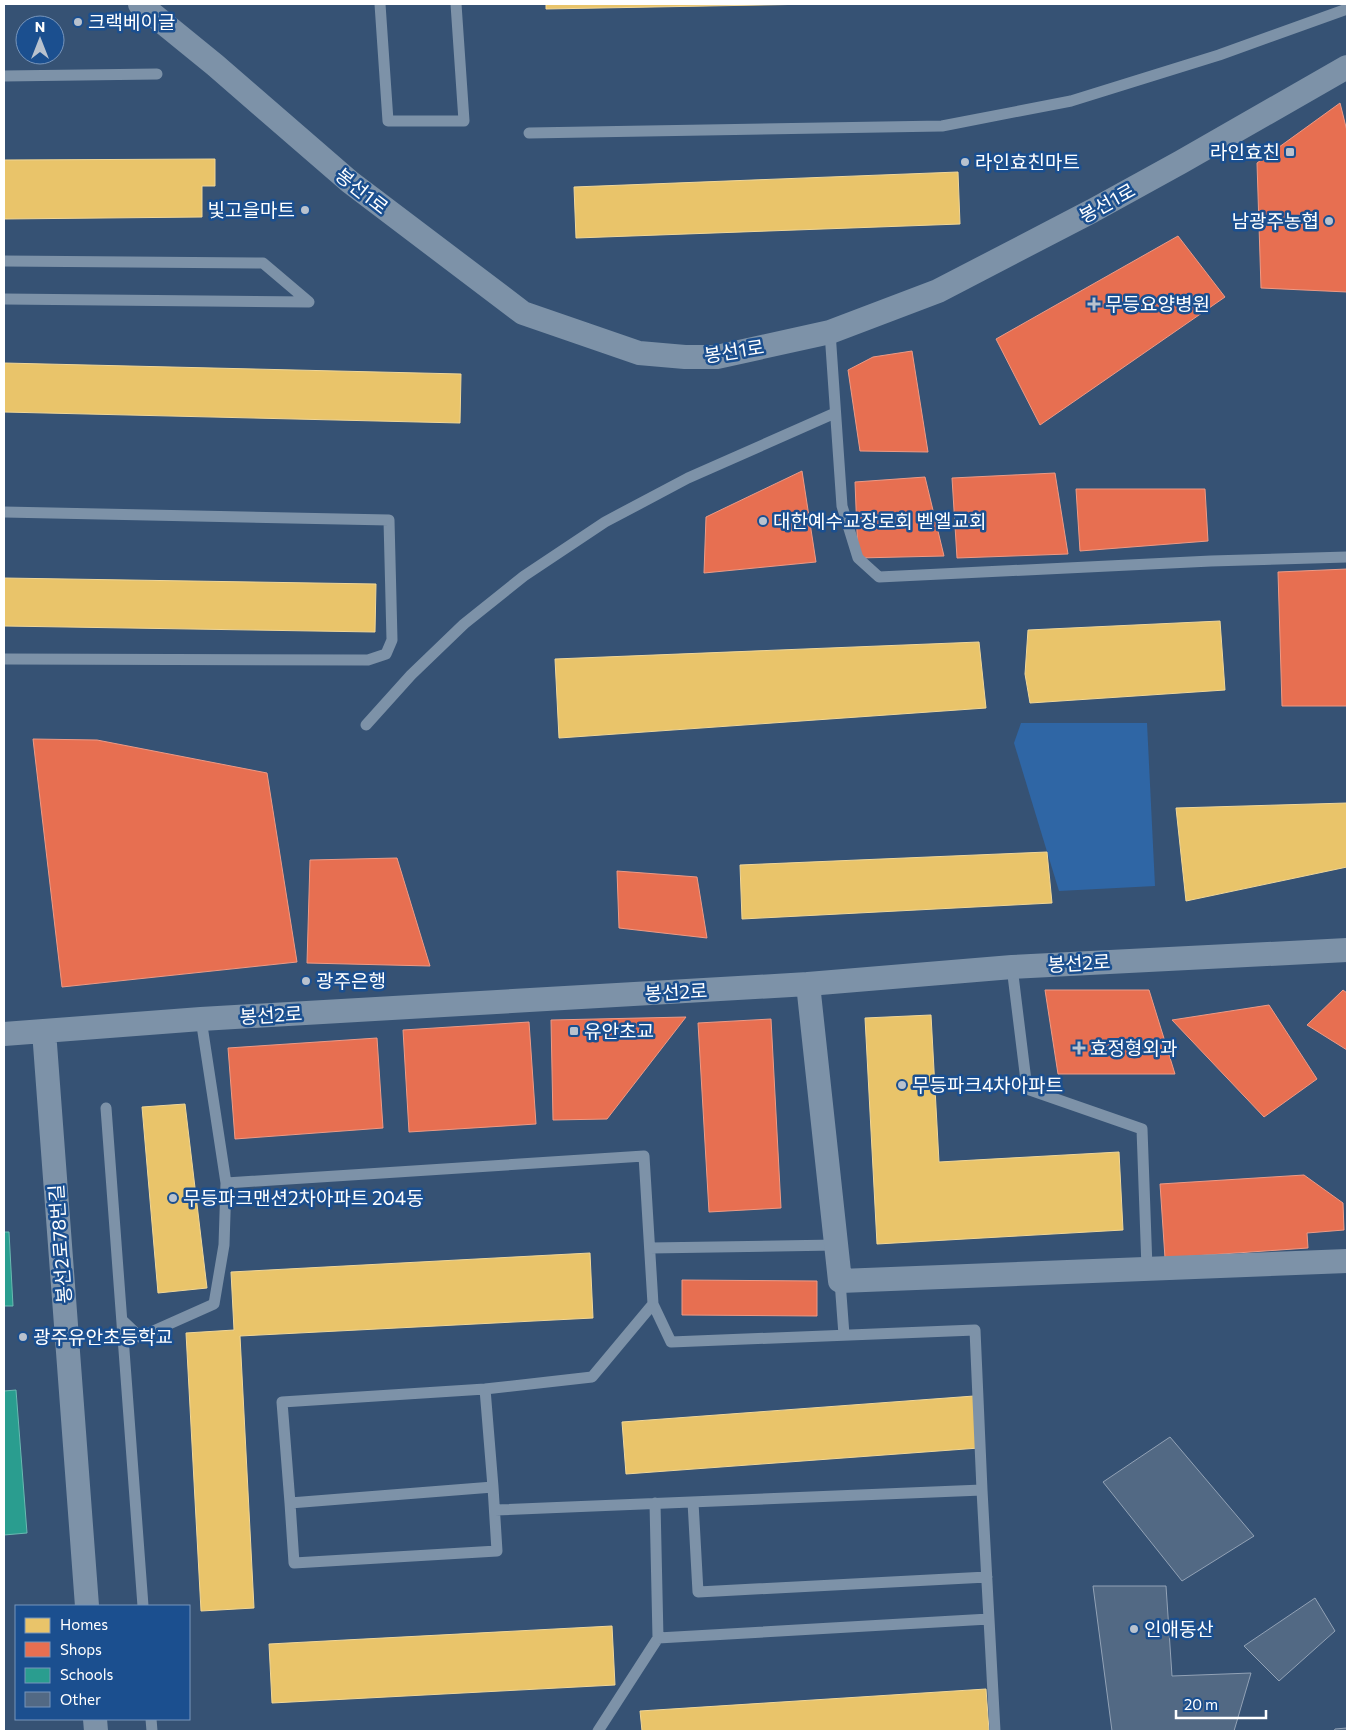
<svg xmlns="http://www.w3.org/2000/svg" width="1351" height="1735" viewBox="0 0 1351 1735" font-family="Commissioner,'Noto Sans KR',sans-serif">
  <rect width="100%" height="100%" fill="#365274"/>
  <path fill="#2f66a5" d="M 1021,723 L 1147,723 L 1155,886 L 1059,891 L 1014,743 Z"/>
  <path fill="#e9c46a" stroke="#f0d697" d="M 546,4 L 815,4 L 546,9 Z
    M 215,159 L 215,186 L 202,186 L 202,217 L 4,219 L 4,160 Z
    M 958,172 L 960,224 L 576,238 L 574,187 Z
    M 4,363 L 461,374 L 460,423 L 4,412 Z
    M 4,578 L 376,584 L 375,632 L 4,626 Z
    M 1220,621 L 1225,690 L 1030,703 L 1025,674 L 1028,630 Z
    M 979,642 L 986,708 L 559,738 L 555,659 Z
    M 1347,803 L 1347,867 L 1186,901 L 1176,808 Z
    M 1047,852 L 1052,903 L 742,919 L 740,865 Z
    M 931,1015 L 939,1162 L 1119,1152 L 1123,1230 L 877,1244 L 865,1018 Z
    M 185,1104 L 207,1288 L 158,1293 L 142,1107 Z
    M 590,1253 L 593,1318 L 240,1336 L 254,1608 L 201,1611 L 186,1333 L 234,1330 L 231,1272 Z
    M 974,1396 L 979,1448 L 626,1474 L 622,1422 Z
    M 612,1626 L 615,1685 L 272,1703 L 269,1644 Z
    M 986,1689 L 989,1731 L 642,1731 L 640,1711 Z"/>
  <path fill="#e76f51" stroke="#ee9a85" d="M 1340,103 L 1347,131 L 1347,292 L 1261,288 L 1257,163 Z
    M 1178,236 L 1225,297 L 1040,425 L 996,339 Z
    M 912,351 L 928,452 L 860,451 L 848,370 L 873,357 Z
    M 802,471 L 816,562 L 704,573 L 706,517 Z
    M 1055,473 L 1068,554 L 957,558 L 952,478 Z
    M 925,477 L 944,556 L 858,558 L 855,482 Z
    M 1076,489 L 1205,489 L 1208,541 L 1080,551 Z
    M 1347,569 L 1347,706 L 1282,706 L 1278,572 Z
    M 33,739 L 97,740 L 267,773 L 297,962 L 62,987 Z
    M 397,858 L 430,966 L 307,963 L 310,860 Z
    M 617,871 L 697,877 L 707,938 L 619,928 Z
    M 1045,990 L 1149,990 L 1175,1074 L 1058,1074 Z
    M 1343,990 L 1347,993 L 1347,1050 L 1307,1025 Z
    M 1269,1005 L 1317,1079 L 1264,1117 L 1172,1020 Z
    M 686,1017 L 607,1119 L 553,1120 L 551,1020 Z
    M 771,1019 L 781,1208 L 709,1212 L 698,1023 Z
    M 529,1022 L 536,1124 L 409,1132 L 403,1030 Z
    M 377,1038 L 383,1128 L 235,1139 L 228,1048 Z
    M 1304,1175 L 1343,1203 L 1344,1230 L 1307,1233 L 1308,1248 L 1165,1258 L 1160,1184 Z
    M 682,1280 L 817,1281 L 817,1316 L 682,1315 Z"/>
  <path fill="#2a9d8f" stroke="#6abab1" d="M 4,1232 L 9,1232 L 13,1306 L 4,1306 Z
    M 16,1390 L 27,1533 L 4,1535 L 4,1391 Z"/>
  <path fill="#526984" stroke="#92a2b6" d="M 1170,1437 L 1254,1536 L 1182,1581 L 1103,1482 Z
    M 1093,1586 L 1166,1586 L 1172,1676 L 1251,1673 L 1234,1731 L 1112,1731 Z
    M 1315,1598 L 1335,1631 L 1279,1681 L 1244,1646 Z
    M 1347,1728 L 1347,1731 L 1334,1731 L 1335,1729 Z"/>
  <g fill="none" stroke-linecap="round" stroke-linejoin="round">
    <path stroke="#7d92a8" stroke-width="11" d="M 380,4 L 388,121 L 464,121 L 456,4
      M 4,76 L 157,74
      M 529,133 L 942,126 L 1071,101 L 1219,55 L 1347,9
      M 4,261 L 263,263 L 309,302 L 4,299
      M 830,332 L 842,506 L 858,558 L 879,577 L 1211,561 L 1347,557
      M 4,512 L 389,520 L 392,640 L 386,654 L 368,660 L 4,659
      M 366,725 L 411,675 L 464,624 L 524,576 L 605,522 L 688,478 L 835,413
      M 1012,967 L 1027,1089 L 1142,1129 L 1147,1268
      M 106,1108 L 143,1606
      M 226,1183 L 644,1156 L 653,1304 L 592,1377 L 485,1389 L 282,1402 L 290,1503 L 493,1487 L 485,1389
      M 650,1248 L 836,1245
      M 840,1281 L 844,1335
      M 122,1320 L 140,1337 L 214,1304 L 224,1245 L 226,1183 L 201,1019
      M 693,1502 L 698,1592 L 987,1577
      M 290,1503 L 294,1563 L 497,1551 L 493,1487
      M 495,1510 L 982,1490 L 975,1330 L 671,1342 L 653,1304
      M 989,1619 L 995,1731
      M 658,1638 L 989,1619 L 982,1490
      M 151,1719 L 152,1731
      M 598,1731 L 658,1638 L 655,1503"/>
    <path stroke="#7d92a8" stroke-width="24" d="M 140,4 L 215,65 L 350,182 L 523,313 L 639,353 L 685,357 L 717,357 L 830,332 L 938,291 L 1092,211 L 1181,162 L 1347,67
      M 808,984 L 840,1281 L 1347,1261
      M 44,1031 L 87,1606
      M 4,1034 L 201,1019 L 808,984 L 1012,967 L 1347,950
      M 95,1719 L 96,1731"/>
  </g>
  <g fill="#b9c2ce" stroke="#1b4f8f" stroke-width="2">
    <circle cx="78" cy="22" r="5"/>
    <rect x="1285" y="147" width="10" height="10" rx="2.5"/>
    <circle cx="965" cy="162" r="5"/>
    <circle cx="305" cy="210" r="5"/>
    <circle cx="1329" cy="221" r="5"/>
    <path d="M1091.5 296.5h5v5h5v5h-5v5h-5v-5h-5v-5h5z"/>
    <circle cx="763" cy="521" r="5"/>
    <circle cx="306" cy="981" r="5"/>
    <rect x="569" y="1026" width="10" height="10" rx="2.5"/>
    <path d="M1076.5 1040.5h5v5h5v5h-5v5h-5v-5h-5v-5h5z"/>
    <circle cx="902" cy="1085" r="5"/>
    <circle cx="173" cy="1198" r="5"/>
    <circle cx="23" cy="1337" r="5"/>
    <circle cx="1134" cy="1629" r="5"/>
  </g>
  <g text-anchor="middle" stroke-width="5" stroke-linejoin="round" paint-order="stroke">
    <g font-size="19" fill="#fff" stroke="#1b4f8f" text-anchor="start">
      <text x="88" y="29">크랙베이글</text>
      <text x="1280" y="159" text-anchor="end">라인효친</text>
      <text x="975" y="169">라인효친마트</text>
      <text x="295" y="217" text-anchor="end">빛고을마트</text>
      <text x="1319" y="228" text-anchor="end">남광주농협</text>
      <text x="1105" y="311">무등요양병원</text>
      <text x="773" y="528">대한예수교장로회 벧엘교회</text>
      <text x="316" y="988">광주은행</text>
      <text x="584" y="1038">유안초교</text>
      <text x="1090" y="1055">효정형외과</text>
      <text x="912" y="1092">무등파크4차아파트</text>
      <text x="183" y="1205">무등파크맨션2차아파트 204동</text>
      <text x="33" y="1344">광주유안초등학교</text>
      <text x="1144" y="1636">인애동산</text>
    </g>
    <g font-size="19" fill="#fff" stroke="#1b4f8f">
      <text transform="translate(362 191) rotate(38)" y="7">봉선1로</text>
      <text transform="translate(1107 203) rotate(-29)" y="7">봉선1로</text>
      <text transform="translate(734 351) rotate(-9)" y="7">봉선1로</text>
      <text transform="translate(1079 963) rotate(-3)" y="7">봉선2로</text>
      <text transform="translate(676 992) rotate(-3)" y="7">봉선2로</text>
      <text transform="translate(271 1015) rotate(-3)" y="7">봉선2로</text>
      <text transform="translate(60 1244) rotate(-94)" y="7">봉선2로78번길</text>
    </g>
  </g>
  <rect width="1351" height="1735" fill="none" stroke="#ffffff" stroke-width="10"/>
  <rect x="15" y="1605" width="175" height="115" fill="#1b4f8f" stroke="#7695bc"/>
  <rect x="25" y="1618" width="25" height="15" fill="#e9c46a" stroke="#7695bc"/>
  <text x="60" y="1630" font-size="15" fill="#ffffff">Homes</text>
  <rect x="25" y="1642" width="25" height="15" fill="#e76f51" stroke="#7695bc"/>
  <text x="60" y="1655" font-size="15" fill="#ffffff">Shops</text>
  <rect x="25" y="1668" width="25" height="15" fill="#2a9d8f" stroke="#7695bc"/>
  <text x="60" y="1680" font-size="15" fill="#ffffff">Schools</text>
  <rect x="25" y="1692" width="25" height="15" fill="#526984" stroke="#7695bc"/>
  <text x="60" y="1705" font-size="15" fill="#ffffff">Other</text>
  <g transform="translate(40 40)"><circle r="24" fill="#1b4f8f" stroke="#7695bc"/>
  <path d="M0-4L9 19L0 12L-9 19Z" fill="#b9c2ce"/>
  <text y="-8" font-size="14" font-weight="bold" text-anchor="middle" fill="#ffffff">N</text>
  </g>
  <path d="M1176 1710v8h90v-8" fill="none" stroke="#ffffff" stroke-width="2.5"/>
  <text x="1184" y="1710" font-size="15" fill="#ffffff" stroke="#1b4f8f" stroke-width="4" paint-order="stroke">20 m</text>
</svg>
